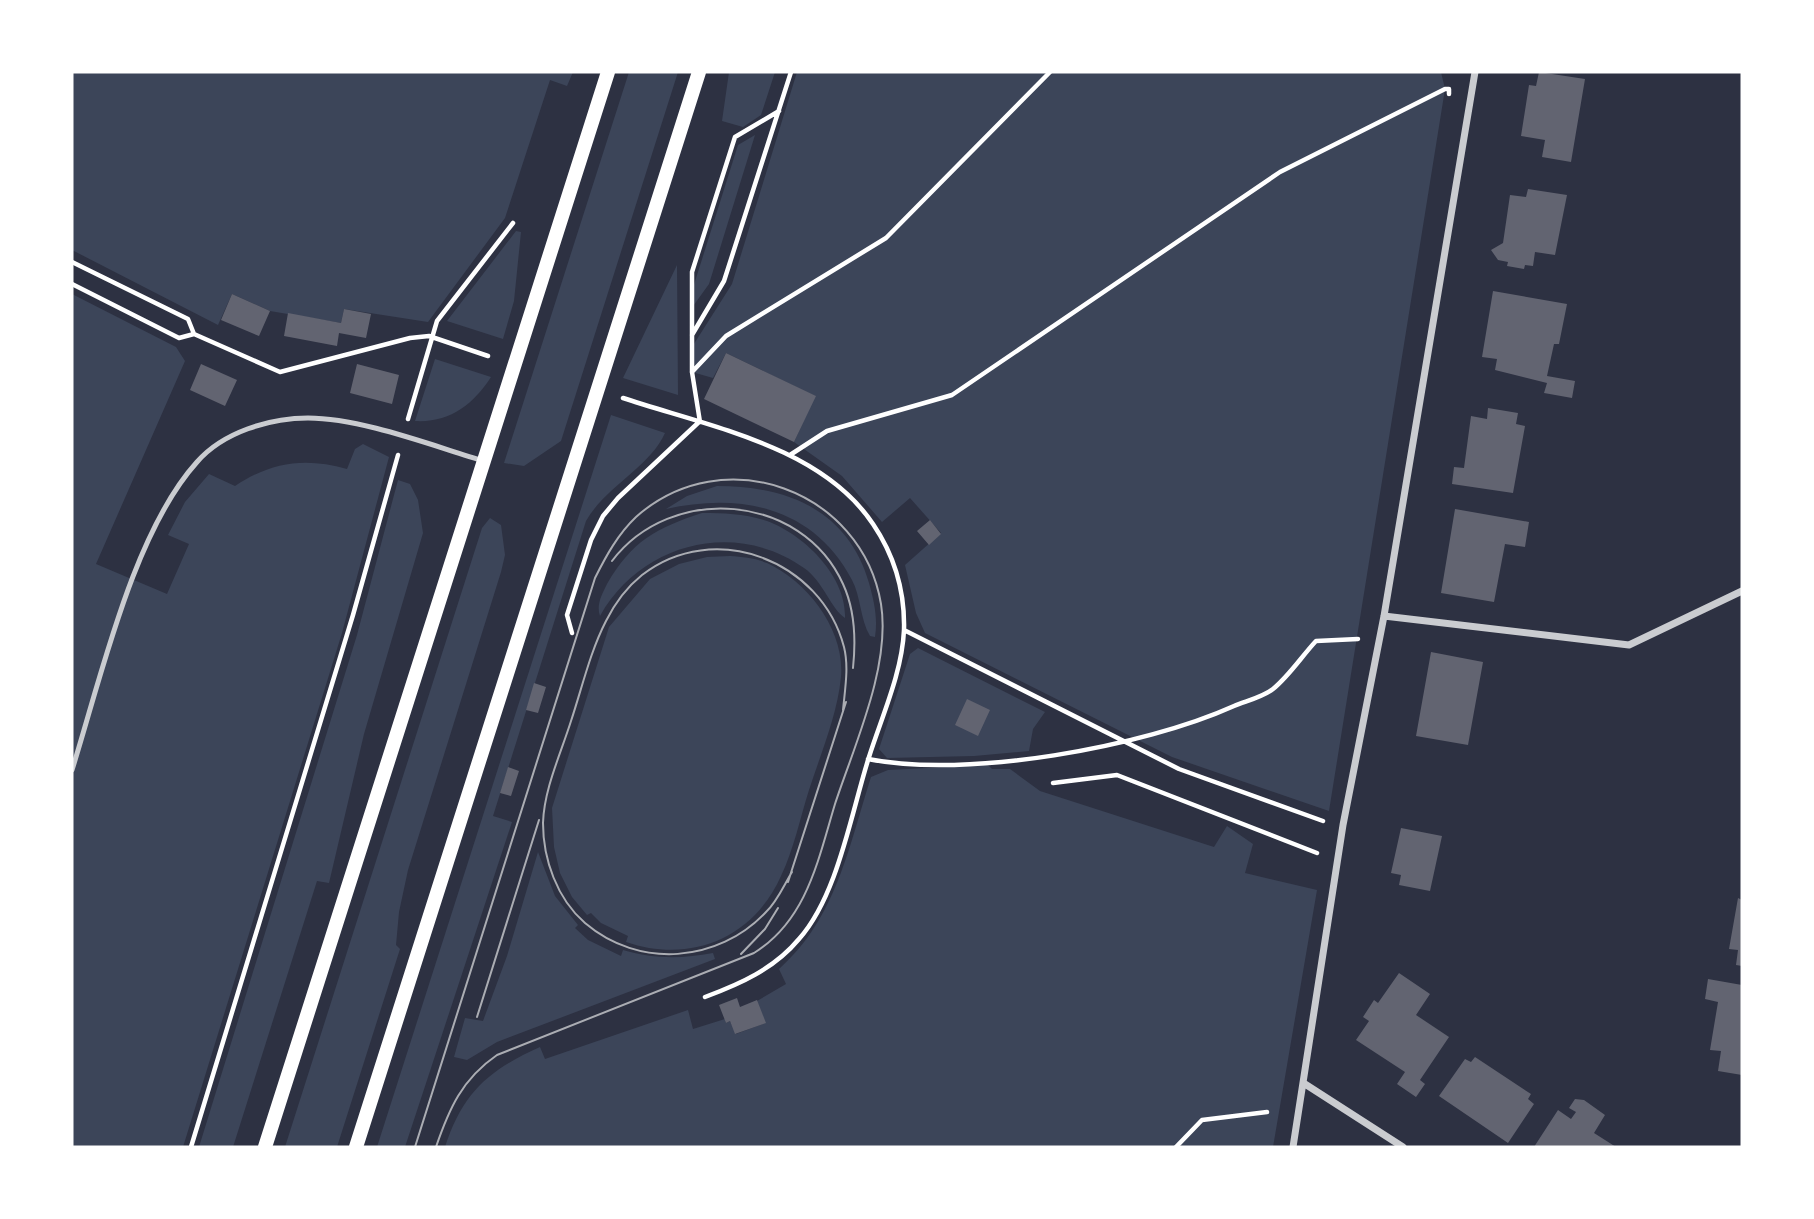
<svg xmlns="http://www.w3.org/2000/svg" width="1814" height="1219" viewBox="0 0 1814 1219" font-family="Helvetica,sans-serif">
  <rect width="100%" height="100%" fill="#2d3142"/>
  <path fill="#3c4559" d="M 72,72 L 573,72 L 567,86 L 550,80 L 505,218 L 428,322 L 344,309 L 341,323 L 270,311 L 232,294 L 218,325 L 72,250 Z
    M 629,72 L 678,72 L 561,441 L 524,466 L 504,463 Z
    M 729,72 L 775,72 L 761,115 L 743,127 L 722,121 Z
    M 797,72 L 1441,72 L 1445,89 L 1329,811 L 1172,757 L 925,633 L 916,613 L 905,565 L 941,533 L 910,498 L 882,522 L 842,476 L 794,442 L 815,396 L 726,353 L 713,378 L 692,372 L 692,347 L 732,284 Z
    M 755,135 L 709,284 L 691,309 L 692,291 L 738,145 Z
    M 516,231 L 521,232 L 514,301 L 503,339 L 447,321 Z
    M 677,265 L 678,395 L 623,378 Z
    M 72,294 L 176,347 L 185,361 L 96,564 L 167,594 L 189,544 L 168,535 L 185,502 L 209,474 L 235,486 C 271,462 305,457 347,469 L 355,449 L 363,444 L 389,457 L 342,633 L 183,1147 L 72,1147 Z
    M 435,359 L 491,377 C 473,405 449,423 415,421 Z
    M 611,415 L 665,433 C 650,467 606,486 586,521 L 493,816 L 512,822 L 405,1147 L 377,1147 Z
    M 398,480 L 410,484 L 418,500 L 423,533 L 364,734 L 329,883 L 317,881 L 233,1147 L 199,1147 L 357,635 Z
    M 717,486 C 787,486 848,510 869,583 C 874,601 878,618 875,637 L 870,636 C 860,619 861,597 852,580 C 814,507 740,492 666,509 L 687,496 Z
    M 702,513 C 724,513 746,514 767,521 C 803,534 847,576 845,618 C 831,609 823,581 804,568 C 735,519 641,543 600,616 C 596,605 602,594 607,584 C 632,541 656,528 702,513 Z
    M 490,518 L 501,525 L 505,555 L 501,572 L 408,870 L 399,912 L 396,945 L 400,949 L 337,1147 L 285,1147 L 482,528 Z
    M 730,556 C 743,557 755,558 767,563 C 808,582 845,630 841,677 C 837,716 821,753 809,790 C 800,818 794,849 781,876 C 753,939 690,964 626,942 L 628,936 L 601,923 L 591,913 L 587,915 L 572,897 L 560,873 L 554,847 L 552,808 L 609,627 L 650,579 L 679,564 L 707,557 Z
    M 918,648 L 1045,712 L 1033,729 L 1029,751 L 974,756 L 887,758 L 879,749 L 910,654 Z
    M 988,765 L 992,769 L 1010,769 L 1040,791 L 1214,847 L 1227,826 L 1253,844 L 1245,873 L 1317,890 L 1273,1147 L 445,1147 C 463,1092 489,1070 540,1047 L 545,1059 L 688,1010 L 693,1029 L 725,1019 L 726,1023 L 730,1021 L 736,1034 L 765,1023 L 757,1001 L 786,984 L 779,969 C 836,919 849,846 871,777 L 888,770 Z
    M 538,852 L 555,896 L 578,925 L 575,928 L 588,940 L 621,956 L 623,950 C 654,959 681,959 713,953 L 715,959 L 497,1042 L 467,1060 L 454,1057 L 465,1018 L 483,1021 L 507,956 Z"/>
  <path fill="#626471" d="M 1539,72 L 1585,79 L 1571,162 L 1542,157 L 1545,140 L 1521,136 L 1529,85 L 1536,86 Z
    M 1528,189 L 1567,195 L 1555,255 L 1535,252 L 1533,266 L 1525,265 L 1524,269 L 1507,266 L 1508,262 L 1498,260 L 1491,250 L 1503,243 L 1510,195 L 1526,197 Z
    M 1493,291 L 1567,304 L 1559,344 L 1554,344 L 1547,376 L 1575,381 L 1572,398 L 1544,393 L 1547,383 L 1495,370 L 1497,359 L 1482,357 Z
    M 232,294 L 270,311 L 259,336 L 221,320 Z
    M 344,309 L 371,314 L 366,338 L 339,333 L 337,346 L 284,336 L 288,313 L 341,323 Z
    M 726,353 L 816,396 L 794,442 L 704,399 Z
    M 201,364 L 237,380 L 225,406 L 190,390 Z
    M 357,364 L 399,375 L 392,404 L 350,393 Z
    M 1488,408 L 1518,413 L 1516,424 L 1525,426 L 1513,493 L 1452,484 L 1454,467 L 1464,468 L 1471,416 L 1487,419 Z
    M 1455,509 L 1529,522 L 1525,547 L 1505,544 L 1494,602 L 1441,593 Z
    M 930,520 L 941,534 L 929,545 L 917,531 Z
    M 1431,652 L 1483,662 L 1468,745 L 1416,736 Z
    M 534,683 L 546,687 L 538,713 L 526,710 Z
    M 967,699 L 990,710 L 978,736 L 955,725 Z
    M 508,767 L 519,771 L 511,796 L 500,793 Z
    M 1401,828 L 1442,836 L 1430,891 L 1399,885 L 1401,875 L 1391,873 Z
    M 1738,898 L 1742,900 L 1742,966 L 1736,965 L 1738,950 L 1729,949 Z
    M 1399,973 L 1430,994 L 1416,1015 L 1449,1037 L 1420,1080 L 1425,1084 L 1416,1097 L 1397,1084 L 1405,1072 L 1356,1040 L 1369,1021 L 1363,1017 L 1374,1000 L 1378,1003 Z
    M 1708,979 L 1742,985 L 1742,1075 L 1718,1071 L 1721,1051 L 1710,1050 L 1718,1002 L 1705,999 Z
    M 737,998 L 740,1007 L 757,1000 L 766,1023 L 735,1034 L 730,1021 L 726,1023 L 719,1005 Z
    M 1475,1057 L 1531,1094 L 1528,1099 L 1534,1104 L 1508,1143 L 1439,1096 L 1465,1059 L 1471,1062 Z
    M 1575,1099 L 1584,1100 L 1605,1115 L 1594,1133 L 1616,1147 L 1534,1147 L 1558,1110 L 1571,1119 L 1576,1112 L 1569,1108 Z"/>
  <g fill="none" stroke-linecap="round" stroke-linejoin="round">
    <path stroke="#fff" stroke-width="4.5" d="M 72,262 L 188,319 L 194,334 L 280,372 L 410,338 L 429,336 L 488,356
      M 72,284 L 179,338 L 194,334
      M 692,335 L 724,281 L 791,72
      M 692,372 L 726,336 L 886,238 L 1050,72
      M 623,398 C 707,426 821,446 873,524 C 894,555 905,592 904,630 C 902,673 882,716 869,757 C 851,813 838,895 799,939 C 774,969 740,984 705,997
      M 408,419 L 437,321 L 513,223
      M 700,422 L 692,372 L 692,272 L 735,137 L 779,111
      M 790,455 L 827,431 L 952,395 L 1280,172 L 1445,89 L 1449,89 L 1449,94
      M 904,630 L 1179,769 L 1323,821
      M 572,633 L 567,615 L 591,540 L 603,516 L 618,498 L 699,422
      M 868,759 C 967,779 1143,747 1234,706 C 1246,701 1263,697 1273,689 C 1289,676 1302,656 1316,641 L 1358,639
      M 1053,783 L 1117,775 L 1317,853
      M 191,1147 L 353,615 L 398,455
      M 1176,1147 L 1202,1120 L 1267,1112"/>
    <path stroke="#caccd0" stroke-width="5" d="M 72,770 C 101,678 133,533 197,462 C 223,432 270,418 308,418 C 361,418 433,446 484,461"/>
    <path stroke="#caccd0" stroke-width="7" d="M 1384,616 L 1629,645 L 1742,591
      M 1305,1084 L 1403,1147
      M 1293,1147 L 1343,825 L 1384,616 L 1475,72"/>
    <path stroke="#fff" stroke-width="14" d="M 265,1147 L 608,72
      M 356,1147 L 699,72"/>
    <path stroke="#abadb3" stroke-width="2" d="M 612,561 C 671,483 802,493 843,584 C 855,610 856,640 853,668
      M 792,872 C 784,885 777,902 766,912 C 718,963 639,969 585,923 C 557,899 543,859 543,823 C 544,789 561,753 571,721 C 582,688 590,652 606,621 C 614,605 627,587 642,575 C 714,519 821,560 844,647 C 849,667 845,689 843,710
      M 788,882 L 846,702
      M 741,954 L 765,929 L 778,908
      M 477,1017 L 539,820
      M 415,1147 L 595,578 C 606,556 618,534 636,517 C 723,439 862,490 881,604 C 891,666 854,746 835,804 C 818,860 807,920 754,953 L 497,1055 C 462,1079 449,1109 436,1147"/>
  </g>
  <rect width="1814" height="1219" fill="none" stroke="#ffffff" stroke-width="147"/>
</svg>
